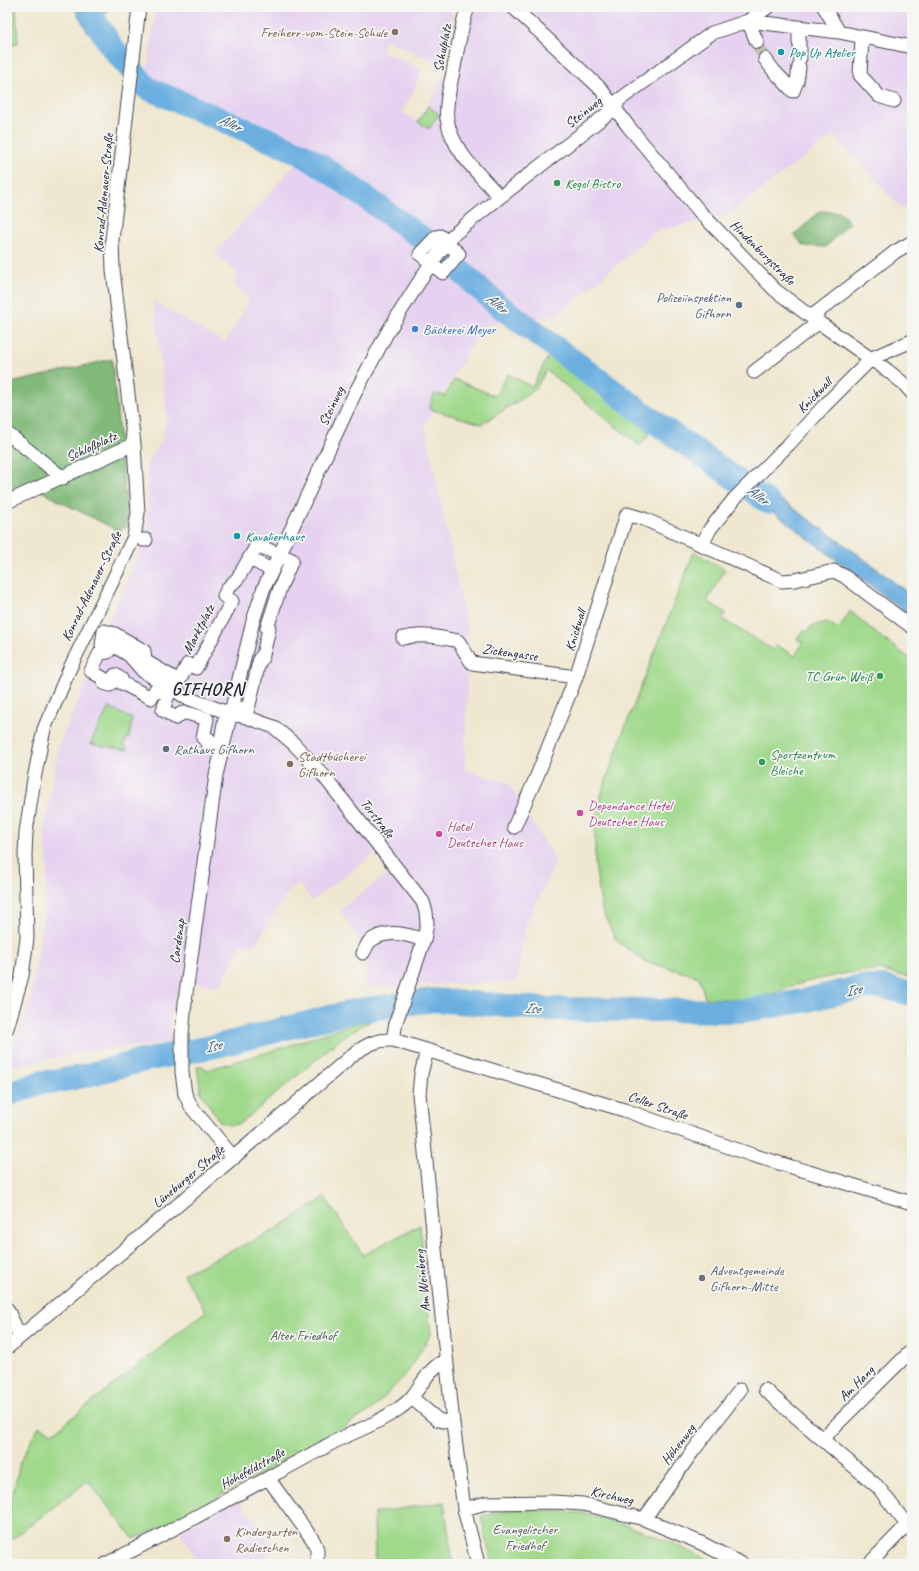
<svg xmlns="http://www.w3.org/2000/svg" width="919" height="1571" viewBox="0 0 919 1571" font-family="Caveat,sans-serif">
  <rect width="100%" height="100%" fill="#f6f6f2"/>
  <filter id="ink" filterUnits="userSpaceOnUse"><feTurbulence type="fractalNoise" baseFrequency=".025" numOctaves="2"/><feDisplacementMap in="SourceGraphic" scale="8" xChannelSelector="R" yChannelSelector="G"/><feConvolveMatrix kernelMatrix="1 2 1 2 8 2 1 2 1" color-interpolation-filters="sRGB"/></filter>
  <filter id="wash" filterUnits="userSpaceOnUse"><feTurbulence type="fractalNoise" baseFrequency=".012" numOctaves="4" result="noise"/><feDisplacementMap in="SourceGraphic" scale="16" xChannelSelector="R" yChannelSelector="G"/><feGaussianBlur stdDeviation="0.9" result="paint"/><feColorMatrix in="noise" values="0 0 0 0 0 0 0 0 0 0 0 0 0 0 0 0 0 1.4 0 .05"/><feComposite in="paint" operator="in"/></filter>
  <g filter="url(#wash)">
    <rect width="100%" height="100%" fill="#efe7cf"/>
    <path fill="#e6d2f0" d="M 156,7 L 443,7 L 453,11 L 442,65 L 386,40 L 381,51 L 422,69 L 414,90 L 402,112 L 417,121 L 437,89 L 440,78 L 458,75 L 471,20 L 479,7 L 912,7 L 912,202 L 902,209 L 834,135 L 726,216 L 658,230 L 556,316 L 483,325 L 425,425 L 468,633 L 465,770 L 508,783 L 556,861 L 526,924 L 516,982 L 366,987 L 367,955 L 340,909 L 389,873 L 375,853 L 312,901 L 299,883 L 290,889 L 256,943 L 240,946 L 220,987 L 182,980 L 170,1016 L 172,1042 L 77,1053 L 7,1068 L 7,1062 L 30,1003 L 40,939 L 48,870 L 44,831 L 59,745 L 91,671 L 104,631 L 131,573 L 140,547 L 146,527 L 149,496 L 146,464 L 162,440 L 167,416 L 154,302 L 225,343 L 250,298 L 235,286 L 237,272 L 215,253 L 301,158 L 352,195 L 360,184 L 308,148 L 146,81 Z
      M 238,1500 L 275,1547 L 258,1564 L 202,1564 L 194,1555 L 180,1531 Z"/>
    <path fill="#a0d98c" stroke="#617e64" d="M 16,9 L 18,43 L 7,48 L 7,11 Z
      M 428,106 L 439,114 L 429,129 L 418,122 Z
      M 550,353 L 651,431 L 640,446 L 546,370 L 535,390 L 482,424 L 429,409 L 434,394 L 445,396 L 454,379 L 495,396 L 508,374 L 532,387 Z
      M 694,552 L 725,570 L 707,601 L 726,613 L 722,619 L 773,650 L 776,645 L 795,656 L 803,643 L 797,639 L 803,630 L 807,632 L 811,626 L 827,622 L 839,629 L 850,611 L 878,635 L 912,660 L 912,978 L 879,970 L 846,973 L 802,983 L 755,1000 L 705,998 L 699,977 L 644,961 L 616,940 L 602,911 L 595,865 L 595,821 L 603,789 L 622,735 Z
      M 109,707 L 132,719 L 129,738 L 127,738 L 124,744 L 128,750 L 90,744 Z
      M 372,1020 L 343,1037 L 241,1123 L 231,1125 L 220,1122 L 201,1093 L 197,1066 L 202,1066 L 207,1070 L 275,1050 L 356,1023 Z
      M 325,1197 L 363,1255 L 420,1225 L 431,1334 L 407,1373 L 373,1409 L 322,1440 L 172,1522 L 134,1539 L 91,1485 L 89,1480 L 7,1543 L 7,1522 L 20,1462 L 39,1426 L 53,1433 L 206,1311 L 183,1274 L 273,1231 Z
      M 444,1502 L 453,1564 L 375,1564 L 374,1513 Z
      M 518,1509 L 583,1513 L 622,1524 L 656,1536 L 717,1564 L 492,1564 L 481,1516 Z"/>
    <path fill="#80b978" stroke="#516e5a" d="M 820,211 L 840,212 L 850,223 L 826,247 L 804,246 L 794,235 Z
      M 112,359 L 128,525 L 119,531 L 57,500 L 31,485 L 7,496 L 7,384 Z"/>
    <path fill="#6aafe0" stroke="#46688e" d="M 74,7 L 110,7 L 111,8 L 88,33 Z
      M 759,484 L 859,555 L 912,596 L 912,617 L 748,493 Z"/>
    <g fill="none" stroke-linecap="round" stroke-linejoin="round">
      <path stroke="#6aafe0" stroke-width="24" d="M 89,7 L 91,14 L 111,46 L 147,88 L 300,153 L 326,169 L 429,243 L 497,304 L 658,424 L 768,502
        M 155,1058 L 221,1045 L 353,1011 L 433,1000 L 546,1009 L 741,1011 L 803,1001 L 862,987 L 883,987 L 912,994
        M 7,1095 L 42,1082 L 54,1082 L 83,1076 L 145,1060"/>
    </g>
  </g>
  <g filter="url(#ink)">
    <g fill="none" stroke-linecap="round" stroke-linejoin="round">
      <path stroke="#c6c0b1" stroke-width="13" stroke-dasharray="13 6" stroke-linecap="butt" d="M 757,42 L 765,59"/>
      <defs>
        <path id="minor" d="M 468,7 C 461,27 458,47 454,67 C 451,83 445,102 447,119 C 452,151 479,174 500,197
          M 513,7 L 600,88 L 628,126 L 700,212 L 775,290 L 811,317 L 887,370 L 903,383 L 912,393
          M 824,7 L 839,32
          M 799,28 L 799,43
          M 862,38 L 860,75 L 879,96 L 894,101
          M 757,42 L 748,21 L 768,7
          M 800,49 L 800,58
          M 765,59 L 774,71 L 793,91 L 797,81 L 799,67
          M 440,236 L 459,254 L 443,273 L 420,254 L 436,237 L 438,238 Z
          M 811,317 L 895,252 L 912,242
          M 754,372 L 819,322
          M 7,433 L 63,478
          M 7,502 L 134,444
          M 143,540 L 146,540
          M 257,545 L 292,560 L 280,588 L 267,628 L 269,629 L 262,659 L 260,658 L 248,709 L 233,707 L 226,712 L 220,746 L 208,744 L 209,739 L 203,738 L 207,719 L 187,713 L 182,713 L 176,718 L 163,710 L 168,695 L 156,689 L 151,698 L 120,682 L 121,679 L 115,675 L 110,685 L 104,683 L 106,680 L 91,671 L 100,653 L 108,652 L 107,644 L 102,645 L 104,631 L 115,634 L 144,651 L 145,661 L 179,681 L 188,664 L 196,668 L 232,601 L 224,596 L 228,588 L 238,578 Z
          M 702,545 L 710,529 L 735,498 L 789,444 L 824,406 L 872,358 L 912,341
          M 249,558 L 271,570
          M 403,638 C 421,633 440,637 458,641 L 472,663 L 576,677
          M 108,642 L 129,655 L 143,671 L 187,698 L 226,712 L 246,717 L 274,727 L 294,744 L 323,775 L 423,902 L 426,912 L 427,923 L 424,940 L 396,1022 L 393,1040
          M 514,827 L 537,776 L 576,677 L 627,514 L 644,519 L 782,581 L 795,580 L 834,571 L 844,576 L 912,627
          M 363,953 C 365,950 367,945 369,942 C 385,928 406,934 424,940
          M 7,1028 L 22,976 L 27,938 L 25,855 L 26,832 L 34,779 L 44,729 L 70,668 L 134,537 L 138,513 L 134,444 L 113,270 L 112,240 L 139,7
          M 427,1050 L 421,1074 L 419,1094 L 453,1423 L 464,1509 L 478,1564
          M 234,1158 L 192,1108 L 185,1094 L 182,1072 L 182,1034 L 186,993 L 216,775 L 253,621 L 263,590 L 354,395 L 387,333 L 431,263 L 453,235 L 500,197 L 615,108 L 619,100 L 712,33 L 748,21 L 839,32 L 912,47
          M 7,1309 L 20,1337
          M 7,1348 L 191,1194 L 356,1052 C 369,1044 378,1039 393,1040 L 624,1110 L 752,1155 L 912,1203
          M 765,1390 L 822,1439
          M 412,1398 L 438,1420 L 453,1423
          M 268,1478 L 313,1540 L 317,1549 L 317,1564
          M 464,1509 L 486,1503 L 553,1502 L 583,1504 L 644,1519 L 701,1543 L 742,1564
          M 644,1519 L 693,1451 L 740,1390
          M 907,1525 L 878,1487 L 822,1439 L 912,1350
          M 106,1564 C 179,1527 251,1487 323,1448 C 341,1437 362,1430 380,1420 C 391,1414 404,1407 412,1397 C 424,1382 428,1369 446,1360
          M 869,1564 L 912,1520"/>
      </defs>
      <use href="#minor" stroke="#414051" stroke-width="15"/>
      <use href="#minor" stroke="#fff" stroke-width="13"/>
    </g>
  </g>
  <g fill="#8d6e63" stroke="#f6f6f2" stroke-width="1.5">
    <circle cx="395" cy="32" r="4"/>
    <circle cx="290" cy="764" r="4"/>
    <circle cx="227" cy="1539" r="4"/>
  </g>
  <g fill="#0f9aa8" stroke="#f6f6f2" stroke-width="1.5">
    <circle cx="781" cy="52" r="4"/>
    <circle cx="237" cy="536" r="4"/>
  </g>
  <g fill="#2e9e5b" stroke="#f6f6f2" stroke-width="1.5">
    <circle cx="557" cy="183" r="4"/>
    <circle cx="880" cy="676" r="4"/>
    <circle cx="762" cy="762" r="4"/>
  </g>
  <g fill="#5c6f8a" stroke="#f6f6f2" stroke-width="1.5">
    <circle cx="739" cy="305" r="4"/>
    <circle cx="166" cy="749" r="4"/>
  </g>
  <circle fill="#3f7fe0" stroke="#f6f6f2" stroke-width="1.5" cx="415" cy="329" r="4"/>
  <g fill="#d1479c" stroke="#f6f6f2" stroke-width="1.5">
    <circle cx="580" cy="813" r="4"/>
    <circle cx="439" cy="834" r="4"/>
  </g>
  <circle fill="#6b7280" stroke="#f6f6f2" stroke-width="1.5" cx="702" cy="1278" r="4"/>
  <g text-anchor="middle" stroke-width="3.5" stroke-linejoin="round" paint-order="stroke">
    <g font-size="14" fill="#785e54" stroke="#f6f6f2" text-anchor="start">
      <text x="387" y="37" text-anchor="end">Freiherr-vom-Stein-Schule</text>
      <text x="298" y="761">Stadtbücherei<tspan x="298" dy="16">Gifhorn</tspan></text>
      <text x="235" y="1536">Kindergarten<tspan x="235" dy="16">Radieschen</tspan></text>
    </g>
    <g font-size="14" fill="#22223b" stroke="#f6f6f2">
      <text transform="translate(442 48) rotate(-79)" y="5">Schulplatz</text>
      <text transform="translate(583 112) rotate(-38)" y="5">Steinweg</text>
      <text transform="translate(103 193) rotate(-85)" y="5">Konrad-Adenauer-Straße</text>
      <text transform="translate(763 252) rotate(45)" y="5">Hindenburgstraße</text>
      <text transform="translate(814 395) rotate(-46)" y="5">Knickwall</text>
      <text transform="translate(331 406) rotate(-64)" y="5">Steinweg</text>
      <text transform="translate(91 446) rotate(-25)" y="5">Schloßplatz</text>
      <text transform="translate(91 586) rotate(-64)" y="5">Konrad-Adenauer-Straße</text>
      <text transform="translate(198 629) rotate(-62)" y="5">Marktplatz</text>
      <text transform="translate(575 630) rotate(-73)" y="5">Knickwall</text>
      <text transform="translate(510 652) rotate(8)" y="5">Zickengasse</text>
      <text transform="translate(378 818) rotate(52)" y="5">Torstraße</text>
      <text transform="translate(177 941) rotate(-82)" y="5">Cardenap</text>
      <text transform="translate(658 1105) rotate(19)" y="5">Celler Straße</text>
      <text transform="translate(188 1176) rotate(-40)" y="5">Lüneburger Straße</text>
      <text transform="translate(422 1281) rotate(-96)" y="5">Am Weinberg</text>
      <text transform="translate(856 1383) rotate(-45)" y="5">Am Hang</text>
      <text transform="translate(678 1444) rotate(-53)" y="5">Höhenweg</text>
      <text transform="translate(252 1468) rotate(-29)" y="5">Hohefeldstraße</text>
      <text transform="translate(612 1495) rotate(13)" y="5">Kirchweg</text>
    </g>
    <g font-size="14" fill="#0d838f" stroke="#f6f6f2" text-anchor="start">
      <text x="789" y="57">Pop Up Atelier</text>
      <text x="245" y="541">Kavalierhaus</text>
    </g>
    <g font-size="14" fill="#27864d" stroke="#f6f6f2" text-anchor="start">
      <text x="565" y="188">Kegel Bistro</text>
      <text x="872" y="681" text-anchor="end">TC Grün Weiß</text>
      <text x="770" y="759">Sportzentrum<tspan x="770" dy="16">Bleiche</tspan></text>
    </g>
    <g font-size="14" fill="#4e5e75" stroke="#f6f6f2" text-anchor="end">
      <text x="731" y="302">Polizeiinspektion<tspan x="731" dy="16">Gifhorn</tspan></text>
      <text x="174" y="754" text-anchor="start">Rathaus Gifhorn</text>
    </g>
    <g font-size="14" fill="#366cbe" stroke="#f6f6f2" text-anchor="start">
      <text x="423" y="334">Bäckerei Meyer</text>
    </g>
    <g font-size="14" fill="#b23c85" stroke="#f6f6f2" text-anchor="start">
      <text x="588" y="810">Dependance Hotel<tspan x="588" dy="16">Deutsches Haus</tspan></text>
      <text x="447" y="831">Hotel<tspan x="447" dy="16">Deutsches Haus</tspan></text>
    </g>
    <g font-size="14" fill="#5b616d" stroke="#f6f6f2" text-anchor="start">
      <text x="710" y="1275">Adventgemeinde<tspan x="710" dy="16">Gifhorn-Mitte</tspan></text>
    </g>
    <g font-size="14" fill="#485953" stroke="#f6f6f2">
      <text x="303" y="1340">Alter Friedhof</text>
      <text x="525" y="1534">Evangelischer<tspan x="525" dy="16">Friedhof</tspan></text>
    </g>
    <g font-size="15" font-style="italic" fill="#3f5a7d" stroke="#f6f6f2">
      <text transform="translate(230 123) rotate(23)" y="5">Aller</text>
      <text transform="translate(497 303) rotate(39)" y="5">Aller</text>
      <text transform="translate(758 495) rotate(36)" y="5">Aller</text>
      <text transform="translate(853 990) rotate(-11)" y="5">Ise</text>
      <text transform="translate(532 1008) rotate(5)" y="5">Ise</text>
      <text transform="translate(213 1046) rotate(-12)" y="5">Ise</text>
    </g>
    <g font-size="18" font-weight="bold" letter-spacing="1" fill="#22223b" stroke="#f6f6f2">
      <text x="208" y="695">GIFHORN</text>
    </g>
  </g>
  <rect width="919" height="1571" fill="none" stroke="#f6f6f2" stroke-width="24"/>
</svg>
